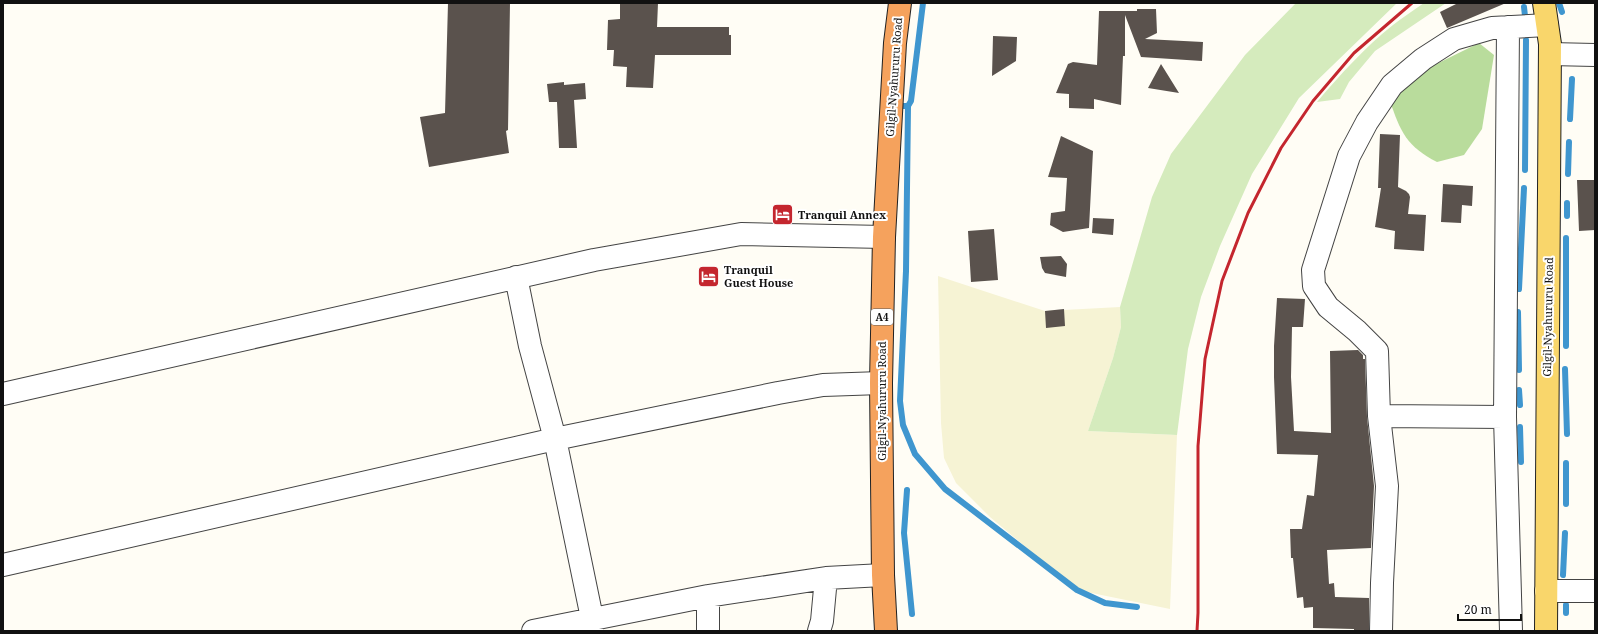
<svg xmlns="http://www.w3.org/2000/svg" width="1598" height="634" viewBox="0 0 1598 634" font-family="'Noto Serif',serif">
  <rect width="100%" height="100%" fill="#fffdf5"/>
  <path fill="#f6f3d4" d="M 938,276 L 1045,311 L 1120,307 L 1121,327 L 1113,358 L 1088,431 L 1177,435 L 1170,609 L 1077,590 L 990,517 L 956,483 L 944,458 L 941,423 Z"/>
  <path fill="#d5ebbd" d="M 1296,3 L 1397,3 L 1299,98 L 1252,174 L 1220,246 L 1201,297 L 1188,349 L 1177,435 L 1088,431 L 1113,358 L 1121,327 L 1120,307 L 1152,197 L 1171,154 L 1245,55 Z
    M 1424,3 L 1446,3 L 1375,51 L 1349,82 L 1340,99 L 1317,102 C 1340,75 1365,47 1393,25 C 1403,17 1414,10 1424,3 Z"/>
  <path fill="#b9dc9c" d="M 1479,43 L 1494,55 L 1482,129 L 1464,155 L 1437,162 C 1407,147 1400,131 1390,101 L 1410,77 Z"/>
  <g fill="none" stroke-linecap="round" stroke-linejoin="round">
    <path stroke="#3f96cf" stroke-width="6" d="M 1559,3 L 1562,12
      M 1524,7 L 1525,16
      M 902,106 L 908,106 L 911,101 L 923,3
      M 908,106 L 906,271 L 900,401 L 903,425 L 915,454 L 945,489 L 1077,590 L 1105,603 L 1137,607
      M 1570,119 L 1572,79
      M 1525,170 L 1526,40
      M 1568,174 L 1569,142
      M 1567,216 L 1567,203
      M 1519,289 L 1524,188
      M 1518,312 L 1519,370
      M 1566,346 L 1566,238
      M 1565,369 L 1567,434
      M 1519,390 L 1520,405
      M 1520,427 L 1521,462
      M 907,490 L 904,533 L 912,614
      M 1566,504 L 1566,463
      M 1563,575 L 1565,533
      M 1566,613 L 1566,605"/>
  </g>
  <path fill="#5a524d" d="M 448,3 L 510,3 L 508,130 L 506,131 L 509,153 L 429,167 L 420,117 L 445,113 Z
    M 620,3 L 658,3 L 657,27 L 729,27 L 729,35 L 731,35 L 731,55 L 655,55 L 653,88 L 626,87 L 627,67 L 613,66 L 614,50 L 607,50 L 608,20 L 620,19 Z
    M 1458,3 L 1506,3 L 1447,28 L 1440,12 Z
    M 1137,9 L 1156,9 L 1157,33 L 1145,39 L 1203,42 L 1202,61 L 1141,57 L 1125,15 L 1125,56 L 1123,56 L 1121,105 L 1094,99 L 1094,109 L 1069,108 L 1069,94 L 1056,93 L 1068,64 L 1073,62 L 1097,65 L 1099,11 L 1137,11 Z
    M 993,36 L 1017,37 L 1016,61 L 992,76 Z
    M 1161,64 L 1179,93 L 1148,88 Z
    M 564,82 L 564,85 L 585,83 L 586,99 L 574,100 L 577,148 L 559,148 L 557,102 L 549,102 L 547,84 Z
    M 1380,134 L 1400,135 L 1398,187 L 1406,191 L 1409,194 L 1410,197 L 1408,214 L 1426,215 L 1424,251 L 1394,249 L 1395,231 L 1375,227 L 1381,188 L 1378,188 Z
    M 1061,136 L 1093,151 L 1089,228 L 1063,232 L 1050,225 L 1051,213 L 1065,211 L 1067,178 L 1048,177 Z
    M 1577,180 L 1595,180 L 1595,230 L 1579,231 Z
    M 1443,184 L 1473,186 L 1472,206 L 1462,205 L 1461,223 L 1441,222 Z
    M 1093,218 L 1114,219 L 1113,235 L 1092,233 Z
    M 994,229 L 998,280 L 971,282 L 968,231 Z
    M 1061,256 L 1067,264 L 1066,277 L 1045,273 L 1042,268 L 1040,257 Z
    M 1277,298 L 1305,299 L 1303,327 L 1292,327 L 1291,377 L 1294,431 L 1331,433 L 1330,351 L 1358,350 L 1363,355 L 1363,359 L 1365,359 L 1367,417 L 1374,486 L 1371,548 L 1327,550 L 1329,584 L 1334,583 L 1335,597 L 1369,598 L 1369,631 L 1354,631 L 1354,629 L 1313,628 L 1313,607 L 1304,608 L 1303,597 L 1297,598 L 1293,558 L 1291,558 L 1290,529 L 1302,529 L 1307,495 L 1314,496 L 1318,455 L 1277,454 L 1274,377 L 1274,346 Z
    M 1064,309 L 1065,326 L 1046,328 L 1045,311 Z"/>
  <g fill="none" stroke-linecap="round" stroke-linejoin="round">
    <defs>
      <path id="minor" d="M 1508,27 L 1505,417 L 1511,631
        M 1550,54 L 1595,55
        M 516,277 L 530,346 L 555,439 L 592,618 L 592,631
        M 3,394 L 594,260 L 741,234 L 884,237
        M 1379,416 L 1505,417
        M 3,565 L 555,439 L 778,393 L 823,385 L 881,383
        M 1546,591 L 1595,591
        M 533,631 L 708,596 L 826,578 L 883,575
        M 708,631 L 708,596
        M 819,631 L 822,621 L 826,578
        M 1381,631 L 1382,583 L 1387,486 L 1379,416 L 1377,351 L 1357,331 L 1328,307 L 1314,286 L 1313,270 L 1349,156 L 1367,122 L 1392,85 L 1423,59 L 1454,39 L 1492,28 L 1547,25"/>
      <path id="major" d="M 1544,3 L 1550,44 L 1546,631"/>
      <path id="highway" d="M 886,631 L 883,575 L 881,383 L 884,237 L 895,43 L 900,3"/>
    </defs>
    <use href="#minor" stroke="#444" stroke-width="24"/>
    <use href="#major" stroke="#222" stroke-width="24"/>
    <use href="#highway" stroke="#222" stroke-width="24"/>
    <use href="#minor" stroke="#fff" stroke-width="22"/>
    <use href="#major" stroke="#f9d66b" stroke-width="22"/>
    <use href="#highway" stroke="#f5a25d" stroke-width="22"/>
    <path stroke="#c4262e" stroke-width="3" d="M 1197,631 L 1198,613 L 1198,446 L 1205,359 L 1222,281 L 1248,213 L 1281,148 L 1313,101 L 1354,53 L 1412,3"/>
  </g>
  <defs>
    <symbol id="hotel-square" viewBox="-11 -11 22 22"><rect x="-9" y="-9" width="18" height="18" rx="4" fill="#c4262e" stroke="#fff"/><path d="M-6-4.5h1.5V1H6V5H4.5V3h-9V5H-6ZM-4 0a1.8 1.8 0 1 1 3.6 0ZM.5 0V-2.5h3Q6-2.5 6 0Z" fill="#fff"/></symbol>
  </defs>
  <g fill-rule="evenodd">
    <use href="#hotel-square" x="770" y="202" width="25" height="25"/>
    <use href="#hotel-square" x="696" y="264" width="25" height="25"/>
  </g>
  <g text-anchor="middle" stroke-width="4" stroke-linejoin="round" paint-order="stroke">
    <rect fill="#fff" stroke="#585858" stroke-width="1" x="871" y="309" width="22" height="16" rx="3"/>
    <g font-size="10" font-weight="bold" fill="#111">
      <text x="882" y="321">A4</text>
    </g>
    <g font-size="11" fill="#111" stroke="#fff">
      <text transform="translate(894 77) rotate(-86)" y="4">Gilgil-Nyahururu Road</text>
      <text transform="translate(1548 317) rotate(-89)" y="4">Gilgil-Nyahururu Road</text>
      <text transform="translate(882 401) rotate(-90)" y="4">Gilgil-Nyahururu Road</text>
    </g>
    <g font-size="11" font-weight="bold" fill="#111" stroke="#fff" text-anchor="start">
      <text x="798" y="219">Tranquil Annex</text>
      <text x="724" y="274">Tranquil<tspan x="724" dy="13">Guest House</tspan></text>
    </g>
  </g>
  <rect width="1598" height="634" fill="none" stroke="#111111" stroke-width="8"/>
  <path d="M1458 614v6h63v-6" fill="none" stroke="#111111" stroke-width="2"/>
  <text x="1464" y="614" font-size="12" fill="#111111" stroke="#ffffff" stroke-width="3" paint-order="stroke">20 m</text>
</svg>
